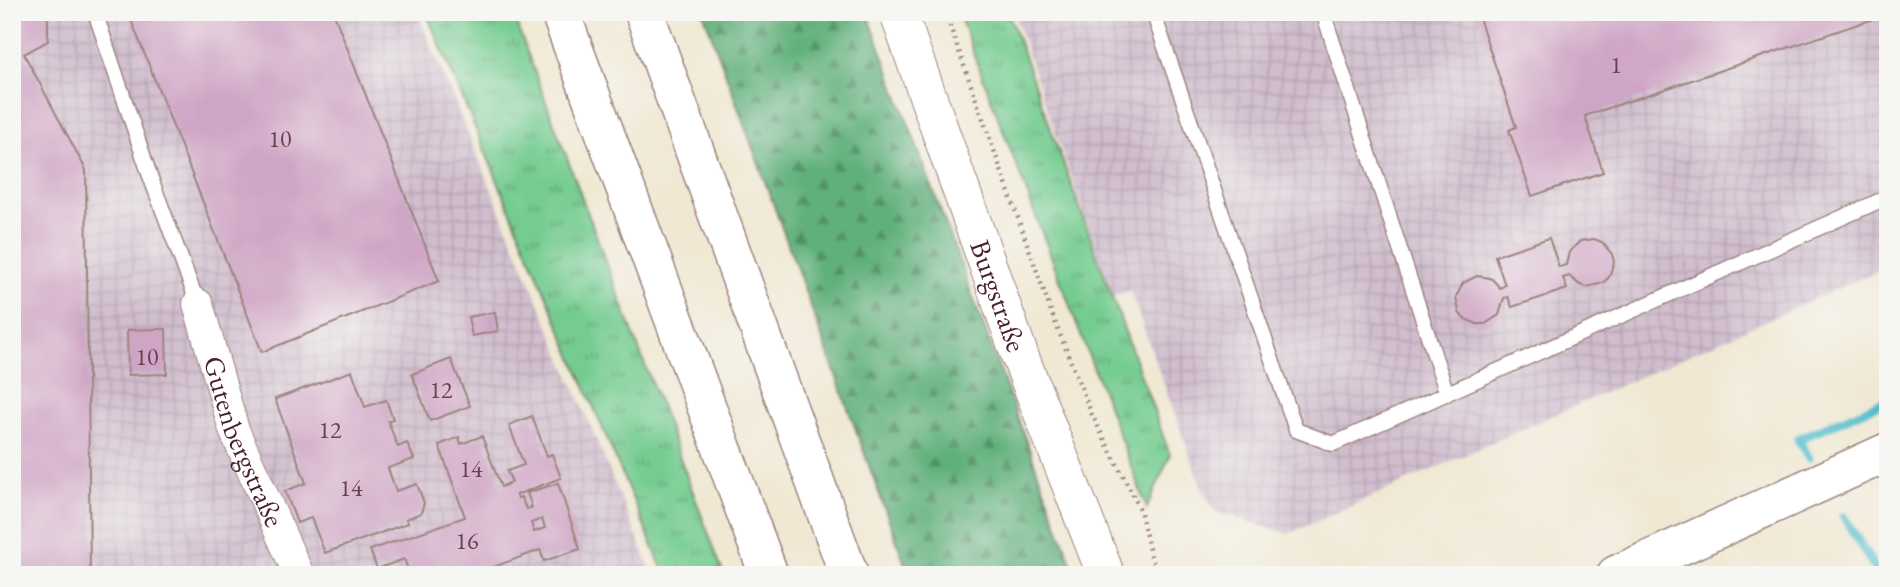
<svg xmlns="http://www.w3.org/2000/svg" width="1900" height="587" viewBox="0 0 1900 587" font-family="'EB Garamond',serif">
  <defs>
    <pattern id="industrial-grid" width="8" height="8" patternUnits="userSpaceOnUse" patternTransform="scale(1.75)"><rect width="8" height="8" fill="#d0bdcd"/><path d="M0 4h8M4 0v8" fill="none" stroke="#b4a2b0"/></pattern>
    <pattern id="grass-tufts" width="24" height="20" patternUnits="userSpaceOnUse" patternTransform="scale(1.75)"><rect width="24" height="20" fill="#75cc91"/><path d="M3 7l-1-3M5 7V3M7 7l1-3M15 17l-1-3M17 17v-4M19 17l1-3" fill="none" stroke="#62a577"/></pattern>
    <pattern id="forest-firs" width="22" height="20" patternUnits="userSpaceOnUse" patternTransform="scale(1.75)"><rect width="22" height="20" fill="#60b07b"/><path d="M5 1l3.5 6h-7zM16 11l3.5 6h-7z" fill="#518f65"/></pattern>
  </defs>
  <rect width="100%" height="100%" fill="#f6f6f2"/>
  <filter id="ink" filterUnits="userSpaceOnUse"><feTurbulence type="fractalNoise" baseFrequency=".0143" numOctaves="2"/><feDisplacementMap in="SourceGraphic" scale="14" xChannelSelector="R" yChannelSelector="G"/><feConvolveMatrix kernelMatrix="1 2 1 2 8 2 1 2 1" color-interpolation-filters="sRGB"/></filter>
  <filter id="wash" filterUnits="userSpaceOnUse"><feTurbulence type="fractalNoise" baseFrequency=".00686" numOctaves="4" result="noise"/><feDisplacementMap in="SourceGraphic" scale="28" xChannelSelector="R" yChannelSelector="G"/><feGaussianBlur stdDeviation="1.57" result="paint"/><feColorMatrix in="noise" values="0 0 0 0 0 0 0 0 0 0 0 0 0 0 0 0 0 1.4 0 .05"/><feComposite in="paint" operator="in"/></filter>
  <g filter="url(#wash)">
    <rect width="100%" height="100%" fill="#f0e8d3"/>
    <path fill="url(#industrial-grid)" d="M 12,12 L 417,12 L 653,575 L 12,575 Z
      M 1013,12 L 1888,12 L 1888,266 L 1288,534 L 1217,512 L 1204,494 L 1130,291 L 1113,296 Z"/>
    <path fill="url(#grass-tufts)" stroke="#60765e" stroke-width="2" d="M 426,12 L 512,12 L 724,575 L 665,575 Z
      M 958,12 L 1008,12 L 1170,455 L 1147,508 Z"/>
    <path fill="url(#forest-firs)" stroke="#556853" stroke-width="2" d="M 703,12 L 867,12 L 1076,575 L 909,575 Z"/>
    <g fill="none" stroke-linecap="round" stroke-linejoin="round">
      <path stroke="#51bdcd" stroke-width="9" d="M 1809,458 L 1798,439 L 1888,400
        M 1844,517 L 1879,575"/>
    </g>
    <g id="blocks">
      <path fill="#cfa5c5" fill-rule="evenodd" d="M 12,12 L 48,12 L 48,41 L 24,54 L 86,170 L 90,575 L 12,575 Z
        M 128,12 L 333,12 L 439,281 L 262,352 Z
        M 1477,12 L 1888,12 L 1888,14 L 1585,116 L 1603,172 L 1532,196 L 1509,130 L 1516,127 Z
        M 1549,238 L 1559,267 L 1566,265 L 1569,252 L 1580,241 L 1594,239 L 1602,242 L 1612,254 L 1614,262 L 1609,277 L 1603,283 L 1587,287 L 1580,285 L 1569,276 L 1563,278 L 1567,289 L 1512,307 L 1508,297 L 1504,298 L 1499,315 L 1485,324 L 1477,324 L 1463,318 L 1459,312 L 1456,297 L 1463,283 L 1477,276 L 1485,277 L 1492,279 L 1500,288 L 1505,285 L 1495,256 Z
        M 495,312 L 498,331 L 472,336 L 468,317 Z
        M 156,329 L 166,329 L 167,374 L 128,375 L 127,330 Z
        M 451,359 L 470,406 L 430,421 L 412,374 Z
        M 352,371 L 365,407 L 386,400 L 393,419 L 388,421 L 398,447 L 407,443 L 414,459 L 388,468 L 396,491 L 417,484 L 424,503 L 421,513 L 406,519 L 408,523 L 325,553 L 311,518 L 297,523 L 285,491 L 306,483 L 275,399 Z
        M 532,416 L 547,456 L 552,454 L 561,478 L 516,495 L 518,498 L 521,497 L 526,509 L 532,507 L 527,493 L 558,483 L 580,549 L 544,561 L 540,550 L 471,575 L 410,575 L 404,559 L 377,569 L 370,550 L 465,517 L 439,445 L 459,437 L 461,444 L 482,436 L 501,487 L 512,482 L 507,471 L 524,465 L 509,425 ZM 542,519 L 545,528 L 534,532 L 531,523 Z"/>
    </g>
  </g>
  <g filter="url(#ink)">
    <use href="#blocks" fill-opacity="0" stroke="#9d847f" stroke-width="2"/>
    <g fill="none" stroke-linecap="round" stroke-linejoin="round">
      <defs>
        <path id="service" d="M 95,12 L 150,176 L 198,304
          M 1153,12 L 1296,430 L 1333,444 L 1888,197
          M 1323,12 L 1447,394"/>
        <g id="minor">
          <path id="s1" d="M 198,304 L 234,430 L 299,575"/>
        </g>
        <g id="tertiary">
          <path id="s2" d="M 898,12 L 1021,359 L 1106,575"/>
        </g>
        <path id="secondary" d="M 1616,575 L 1888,452"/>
        <path id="motorway" d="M 560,12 L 769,575
          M 644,12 L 849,575"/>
      </defs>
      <use href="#service" stroke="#9d847f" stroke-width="17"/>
      <use href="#minor" stroke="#9d847f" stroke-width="32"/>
      <use href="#tertiary" stroke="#9d847f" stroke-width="39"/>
      <use href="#secondary" stroke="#9d847f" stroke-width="41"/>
      <use href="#motorway" stroke="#9d847f" stroke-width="41"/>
      <path stroke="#9d847f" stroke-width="4.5" stroke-dasharray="2 5" stroke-linecap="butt" d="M 945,12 L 1052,314 L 1092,415 L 1140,509 L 1151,558 L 1160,575"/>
      <use href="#service" stroke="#fff" stroke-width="14"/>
      <use href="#minor" stroke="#fff" stroke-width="30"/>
      <use href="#tertiary" stroke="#fff" stroke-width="37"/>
      <use href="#secondary" stroke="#fff" stroke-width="38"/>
      <use href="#motorway" stroke="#fff" stroke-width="38"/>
    </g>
  </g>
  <g text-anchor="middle" stroke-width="5" stroke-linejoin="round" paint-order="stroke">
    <g font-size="24" fill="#6b4052">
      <text x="1616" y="73">1</text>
      <text x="280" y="147">10</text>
      <text x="147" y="365">10</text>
      <text x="441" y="398">12</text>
      <text x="330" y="438">12</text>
      <text x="471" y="477">14</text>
      <text x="351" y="496">14</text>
      <text x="467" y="549">16</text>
    </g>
    <g font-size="28" fill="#4a1f2b" stroke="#f6f6f2">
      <text dy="10" stroke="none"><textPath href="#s2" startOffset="301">Burgstraße</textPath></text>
      <text dy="10" stroke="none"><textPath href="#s1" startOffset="145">Gutenbergstraße</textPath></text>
    </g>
  </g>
  <rect width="1900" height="587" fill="none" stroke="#f6f6f2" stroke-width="42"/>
</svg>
